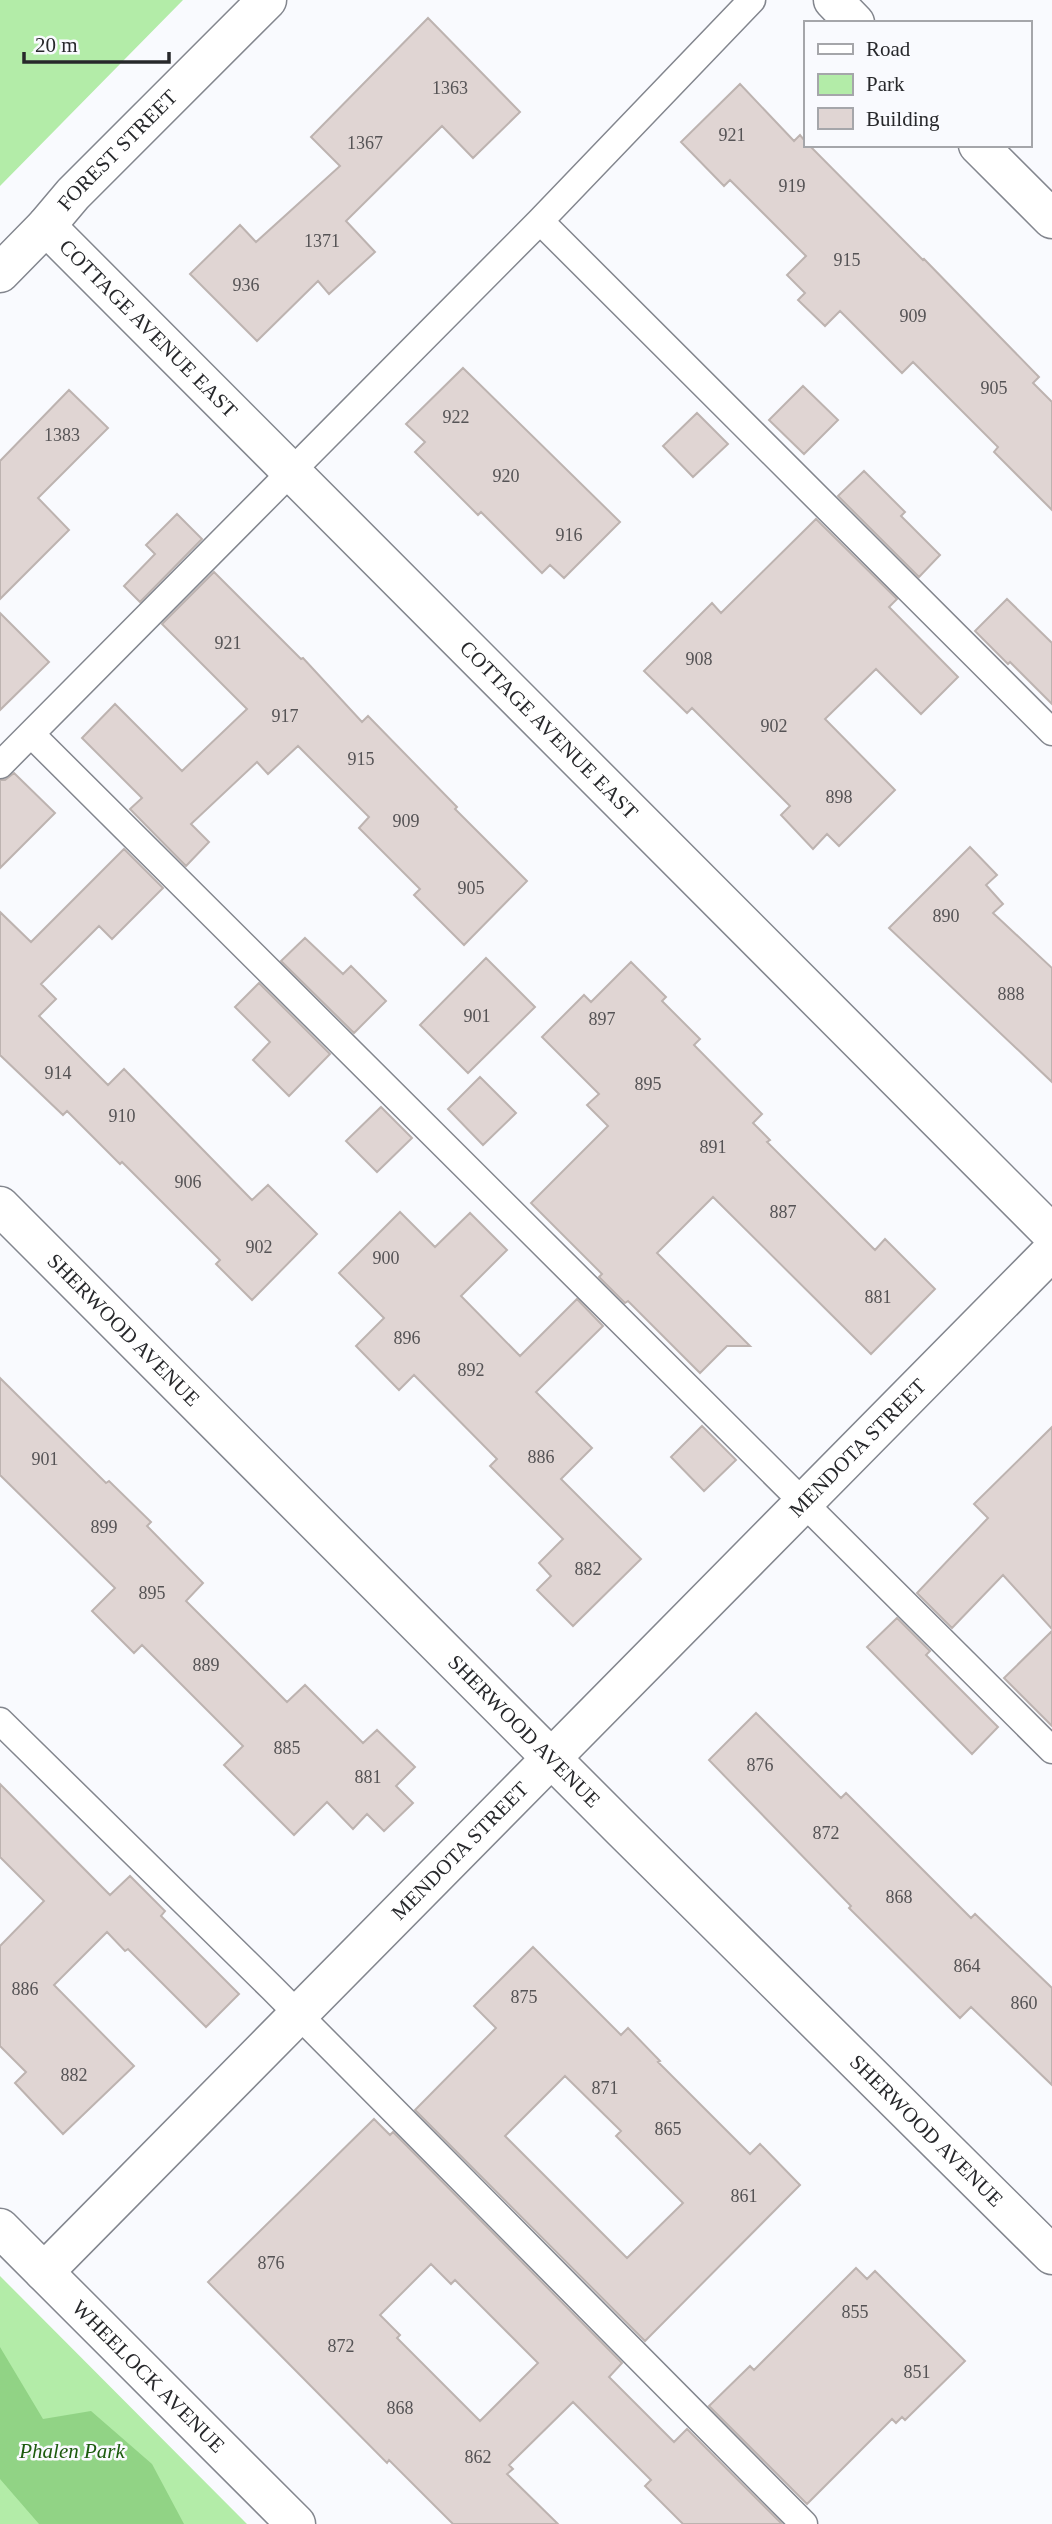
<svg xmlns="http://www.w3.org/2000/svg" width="1052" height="2524" viewBox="0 0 1052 2524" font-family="Georgia,serif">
  <rect width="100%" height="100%" fill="#f9fafe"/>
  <path fill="#b3eca8" d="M 0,0 L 183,0 L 0,186 Z
    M 0,2276 L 247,2524 L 0,2524 Z"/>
  <path fill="#91d385" d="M 0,2347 L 43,2419 L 91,2411 L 152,2464 L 184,2524 L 39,2524 L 0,2479 Z"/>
  <path fill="#e0d5d3" stroke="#bdb3b0" stroke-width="2" fill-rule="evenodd" d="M 428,18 L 520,112 L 473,158 L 442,126 L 346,221 L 375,252 L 329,294 L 318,281 L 257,341 L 190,274 L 240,225 L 256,242 L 340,166 L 311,137 Z
    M 740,84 L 794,141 L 800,135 L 805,141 L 805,145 L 809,145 L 923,260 L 924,259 L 1039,377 L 1033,383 L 1052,402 L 1052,510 L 994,452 L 998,447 L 913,362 L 902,373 L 840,311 L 825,326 L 798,300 L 805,293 L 787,275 L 806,256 L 730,180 L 724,186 L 681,142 Z
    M 463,368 L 620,522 L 564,578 L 550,565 L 542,573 L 481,512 L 478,515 L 415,452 L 425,442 L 406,424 Z
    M 803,386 L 838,420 L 804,454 L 769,420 Z
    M 69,390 L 108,428 L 38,498 L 69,530 L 0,599 L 0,461 Z
    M 697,413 L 728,444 L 693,477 L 663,446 Z
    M 864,471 L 905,512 L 901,516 L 940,555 L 919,577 L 838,496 Z
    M 177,514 L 202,539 L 140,602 L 124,586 L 155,554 L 146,545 Z
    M 816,519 L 897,599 L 889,607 L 958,677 L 921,714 L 876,669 L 825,719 L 895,790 L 839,846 L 827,834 L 813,849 L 781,815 L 790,806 L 692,708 L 687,713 L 644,671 L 712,603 L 721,613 Z
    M 214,572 L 301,659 L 303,658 L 362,722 L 368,716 L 457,807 L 455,809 L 527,881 L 464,945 L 414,895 L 420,889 L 359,828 L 369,817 L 298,746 L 268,774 L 257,762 L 191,824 L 209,842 L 186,866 L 130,809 L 142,798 L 82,738 L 115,704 L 182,771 L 247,709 L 162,624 Z
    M 1007,599 L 1052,643 L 1052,704 L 1010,662 L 1008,664 L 975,631 Z
    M 0,613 L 49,662 L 0,710 Z
    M 14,773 L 55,813 L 0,868 L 0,780 L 5,780 Z
    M 970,847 L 997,875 L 986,885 L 1003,904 L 993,913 L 1052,968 L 1052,1082 L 889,928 Z
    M 124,849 L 163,888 L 112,939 L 99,926 L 41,984 L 56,999 L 39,1016 L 108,1085 L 124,1069 L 252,1200 L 268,1185 L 317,1234 L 252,1300 L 216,1264 L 220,1260 L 122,1162 L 120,1164 L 67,1111 L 63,1115 L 0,1055 L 0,912 L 31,942 Z
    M 305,938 L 343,974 L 351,966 L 386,1001 L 354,1033 L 281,961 Z
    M 486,958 L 535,1007 L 468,1073 L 420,1025 Z
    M 631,962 L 666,997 L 662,1001 L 700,1039 L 694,1045 L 762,1114 L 753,1123 L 770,1140 L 767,1142 L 875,1250 L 885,1239 L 935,1289 L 871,1354 L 713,1197 L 657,1253 L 750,1346 L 727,1346 L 700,1373 L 628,1301 L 625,1303 L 599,1277 L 602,1274 L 531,1203 L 608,1126 L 587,1105 L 599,1094 L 542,1037 L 584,995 L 591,1002 Z
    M 259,983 L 330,1054 L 289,1096 L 253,1060 L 270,1042 L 235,1007 Z
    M 480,1077 L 516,1113 L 483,1145 L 448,1109 Z
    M 381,1107 L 412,1138 L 377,1172 L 346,1141 Z
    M 400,1212 L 435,1247 L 470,1213 L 507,1250 L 461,1296 L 520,1356 L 577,1299 L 603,1326 L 536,1392 L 592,1448 L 561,1479 L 641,1559 L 573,1626 L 537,1590 L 551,1576 L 539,1563 L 563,1539 L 490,1466 L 497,1459 L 414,1375 L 399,1390 L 356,1346 L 384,1318 L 339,1273 Z
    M 0,1378 L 106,1483 L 109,1481 L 151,1522 L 147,1526 L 203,1583 L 186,1601 L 287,1702 L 305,1685 L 363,1743 L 377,1730 L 415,1767 L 396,1786 L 413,1803 L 384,1831 L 367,1814 L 353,1829 L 327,1802 L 294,1835 L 224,1765 L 243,1746 L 142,1645 L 134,1653 L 92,1611 L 115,1588 L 0,1475 Z
    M 702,1426 L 736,1460 L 704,1491 L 671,1457 Z
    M 1052,1427 L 1052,1629 L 1003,1575 L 952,1628 L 917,1593 L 988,1518 L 974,1504 Z
    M 897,1618 L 930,1651 L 926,1655 L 998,1727 L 972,1754 L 867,1647 Z
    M 1052,1631 L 1052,1726 L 1004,1678 Z
    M 756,1713 L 841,1798 L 846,1793 L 971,1918 L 975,1914 L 1052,1988 L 1052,2085 L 971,2007 L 960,2018 L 849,1908 L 851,1906 L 709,1760 Z
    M 0,1784 L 110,1895 L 130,1876 L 165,1911 L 161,1916 L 239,1994 L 206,2027 L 128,1949 L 125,1951 L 107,1932 L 54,1985 L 134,2066 L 63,2134 L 15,2083 L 26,2072 L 0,2046 L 0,1946 L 44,1901 L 0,1857 Z
    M 533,1947 L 621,2035 L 628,2028 L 660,2061 L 658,2062 L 750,2154 L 760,2144 L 800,2185 L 645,2341 L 415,2110 L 496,2028 L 474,2006 ZM 565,2076 L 621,2131 L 616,2136 L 683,2203 L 627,2258 L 505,2136 Z
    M 374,2119 L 390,2135 L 393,2132 L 622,2363 L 609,2377 L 674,2442 L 687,2429 L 782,2524 L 683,2524 L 645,2486 L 651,2480 L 573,2402 L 509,2465 L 513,2469 L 507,2474 L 558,2524 L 453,2524 L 389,2460 L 387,2463 L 208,2282 ZM 431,2264 L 451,2284 L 455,2280 L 538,2363 L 480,2421 L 397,2338 L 400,2335 L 380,2315 Z
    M 856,2268 L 867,2279 L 875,2271 L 965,2361 L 905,2420 L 902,2417 L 896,2423 L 892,2419 L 807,2504 L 709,2406 L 750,2366 L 754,2370 Z"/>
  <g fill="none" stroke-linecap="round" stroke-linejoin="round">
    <defs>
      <path id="service" d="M 540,221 L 1052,732
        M 31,734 L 1052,1750
        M 0,765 L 540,221 L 752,0
        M 0,1721 L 272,1988 L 804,2524"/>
      <g id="minor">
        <path d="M 833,0 L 855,23"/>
        <path d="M 978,145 L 1052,219"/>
        <path id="s1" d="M 46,226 L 1052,1234"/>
        <path id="s2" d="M 0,273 L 46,226 L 73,194 L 267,0"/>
        <path id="s3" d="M 0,1206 L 623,1830 L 1052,2255"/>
        <path id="s4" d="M 0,2228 L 296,2524"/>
        <path id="s5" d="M 44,2272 L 1052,1251"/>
      </g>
    </defs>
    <use href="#service" stroke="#83868e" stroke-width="29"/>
    <use href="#minor" stroke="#83868e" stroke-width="41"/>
    <use href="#service" stroke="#fff" stroke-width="26"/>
    <use href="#minor" stroke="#fff" stroke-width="38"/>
  </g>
  <g text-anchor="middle" stroke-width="5" stroke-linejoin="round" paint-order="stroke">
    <g font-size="18" fill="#555355">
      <text x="450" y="94">1363</text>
      <text x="732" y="141">921</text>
      <text x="365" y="149">1367</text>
      <text x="792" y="192">919</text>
      <text x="322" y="247">1371</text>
      <text x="847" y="266">915</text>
      <text x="246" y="291">936</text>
      <text x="913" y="322">909</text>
      <text x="994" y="394">905</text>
      <text x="456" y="423">922</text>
      <text x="62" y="441">1383</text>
      <text x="506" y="482">920</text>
      <text x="569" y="541">916</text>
      <text x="228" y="649">921</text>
      <text x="699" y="665">908</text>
      <text x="285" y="722">917</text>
      <text x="774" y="732">902</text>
      <text x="361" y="765">915</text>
      <text x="839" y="803">898</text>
      <text x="406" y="827">909</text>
      <text x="471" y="894">905</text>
      <text x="946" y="922">890</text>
      <text x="1011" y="1000">888</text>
      <text x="477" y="1022">901</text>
      <text x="602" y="1025">897</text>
      <text x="58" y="1079">914</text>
      <text x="648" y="1090">895</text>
      <text x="122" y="1122">910</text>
      <text x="713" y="1153">891</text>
      <text x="188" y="1188">906</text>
      <text x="783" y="1218">887</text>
      <text x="259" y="1253">902</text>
      <text x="386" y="1264">900</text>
      <text x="878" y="1303">881</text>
      <text x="407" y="1344">896</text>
      <text x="471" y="1376">892</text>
      <text x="541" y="1463">886</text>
      <text x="45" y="1465">901</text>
      <text x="104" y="1533">899</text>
      <text x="588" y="1575">882</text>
      <text x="152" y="1599">895</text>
      <text x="206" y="1671">889</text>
      <text x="287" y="1754">885</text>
      <text x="760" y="1771">876</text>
      <text x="368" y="1783">881</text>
      <text x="826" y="1839">872</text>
      <text x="899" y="1903">868</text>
      <text x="967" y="1972">864</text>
      <text x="25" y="1995">886</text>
      <text x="524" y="2003">875</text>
      <text x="1024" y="2009">860</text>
      <text x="74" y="2081">882</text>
      <text x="605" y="2094">871</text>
      <text x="668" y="2135">865</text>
      <text x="744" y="2202">861</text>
      <text x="271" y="2269">876</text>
      <text x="855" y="2318">855</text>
      <text x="341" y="2352">872</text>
      <text x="917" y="2378">851</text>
      <text x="400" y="2414">868</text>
      <text x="478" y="2463">862</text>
    </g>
    <g font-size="21" fill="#27282b" stroke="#f9fafe">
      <text dy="7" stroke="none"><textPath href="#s2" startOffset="170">FOREST STREET</textPath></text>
      <text dy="7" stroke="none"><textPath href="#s1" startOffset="145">COTTAGE AVENUE EAST</textPath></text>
      <text dy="7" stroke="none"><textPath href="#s1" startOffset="712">COTTAGE AVENUE EAST</textPath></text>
      <text dy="7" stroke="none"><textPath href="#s3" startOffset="175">SHERWOOD AVENUE</textPath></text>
      <text dy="7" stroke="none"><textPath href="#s5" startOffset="1158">MENDOTA STREET</textPath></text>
      <text dy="7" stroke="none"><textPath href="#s3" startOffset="742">SHERWOOD AVENUE</textPath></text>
      <text dy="7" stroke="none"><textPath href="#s5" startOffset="592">MENDOTA STREET</textPath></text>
      <text dy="7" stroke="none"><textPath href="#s3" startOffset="1309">SHERWOOD AVENUE</textPath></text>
      <text dy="7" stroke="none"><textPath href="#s4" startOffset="210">WHEELOCK AVENUE</textPath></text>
    </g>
    <g font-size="21" font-style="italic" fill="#1c5b0e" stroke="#f9fafe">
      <text x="72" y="2458">Phalen Park</text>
    </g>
  </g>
  <rect x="804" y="21" width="228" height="126" fill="#f9fafe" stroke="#a5a6aa" stroke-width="2"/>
  <rect x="818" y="44" width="35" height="10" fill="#ffffff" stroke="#a5a6aa" stroke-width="2"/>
  <text x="866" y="56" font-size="21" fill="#27282b">Road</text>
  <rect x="818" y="74" width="35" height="21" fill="#b3eca8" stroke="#a5a6aa" stroke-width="2"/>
  <text x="866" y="91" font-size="21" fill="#27282b">Park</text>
  <rect x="818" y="108" width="35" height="21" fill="#e0d5d3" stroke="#a5a6aa" stroke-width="2"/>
  <text x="866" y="126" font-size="21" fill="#27282b">Building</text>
  <path d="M24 52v10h145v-10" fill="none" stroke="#27282b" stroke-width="3.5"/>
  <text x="35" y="52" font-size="21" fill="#27282b" stroke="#f9fafe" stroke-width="5" paint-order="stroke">20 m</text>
</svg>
